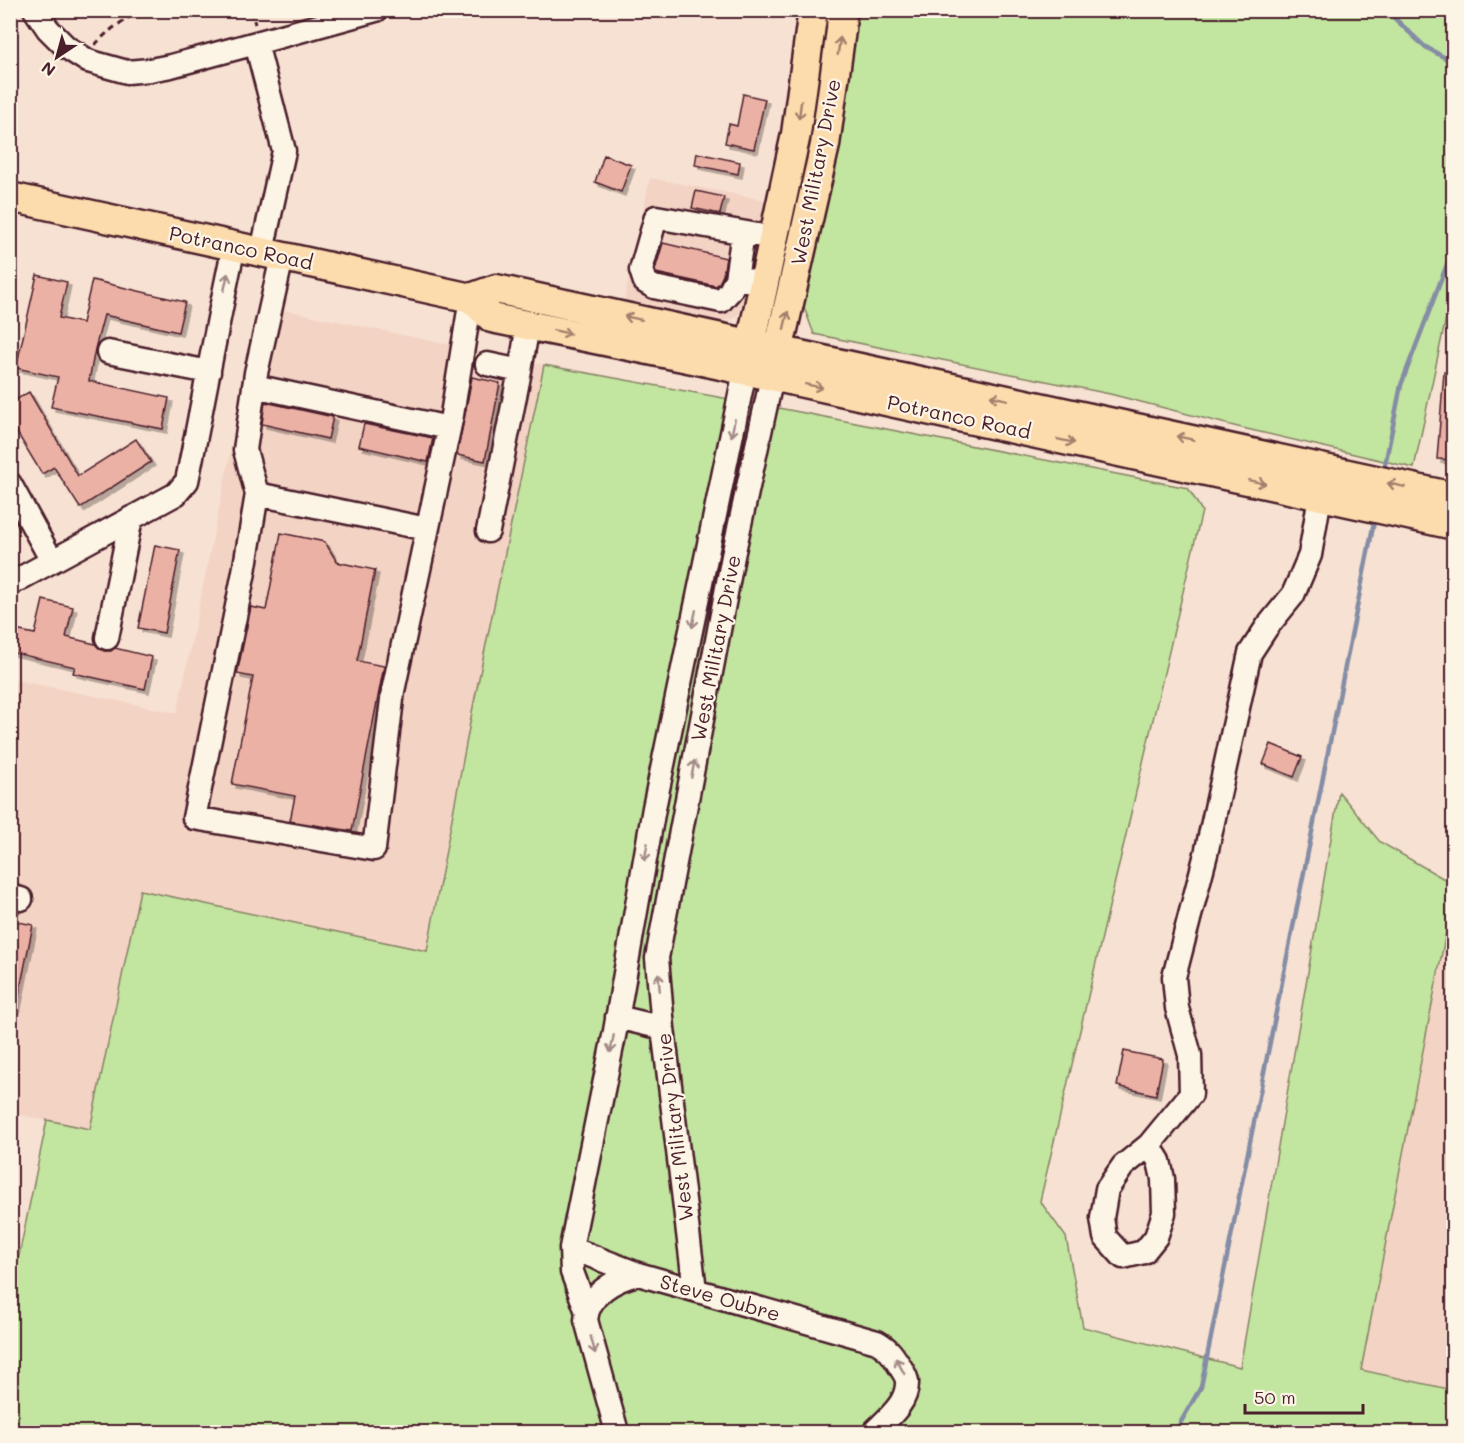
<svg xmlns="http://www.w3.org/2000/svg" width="1464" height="1443" viewBox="0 0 1464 1443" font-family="Mali,sans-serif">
  <defs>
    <filter id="shadow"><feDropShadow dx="4" dy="4" stdDeviation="0" flood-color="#0004"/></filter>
  </defs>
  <rect width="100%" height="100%" fill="#f7e1d2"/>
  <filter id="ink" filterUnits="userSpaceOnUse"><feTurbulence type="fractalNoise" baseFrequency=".0167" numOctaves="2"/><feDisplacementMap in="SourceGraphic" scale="12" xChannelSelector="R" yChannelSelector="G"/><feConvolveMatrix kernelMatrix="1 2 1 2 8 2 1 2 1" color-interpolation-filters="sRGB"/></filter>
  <g filter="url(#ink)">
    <path fill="#f3d3c4" d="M 650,178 L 770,201 L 750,301 L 742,312 L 732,319 L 719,321 L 709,320 L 624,301 Z
      M 261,305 L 544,365 L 473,707 L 426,951 L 140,890 L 90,1130 L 11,1113 L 11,679 L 177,713 Z
      M 1453,896 L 1453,1390 L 1361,1370 Z"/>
    <path fill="#c2e59f" stroke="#868265" stroke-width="1.5" d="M 853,11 L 1453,11 L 1453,285 L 1414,468 L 1238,427 L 1110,394 L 814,334 L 802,302 Z
      M 544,365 L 789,410 L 1188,488 L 1202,511 L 1040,1201 L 1066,1237 L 1083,1327 L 1240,1367 L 1339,792 L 1380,842 L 1453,884 L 1453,896 L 1361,1370 L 1453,1390 L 1453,1432 L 11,1432 L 11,1294 L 47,1120 L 90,1129 L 140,890 L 427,951 L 473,707 Z"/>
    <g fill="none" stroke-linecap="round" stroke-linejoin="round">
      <path stroke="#848da5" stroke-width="4.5" d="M 1380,10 L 1389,13 L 1424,46 L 1454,63
        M 1385,465 L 1401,385 L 1454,246
        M 1175,1432 L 1201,1387 L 1374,522"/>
    </g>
    <path fill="#ebb1a5" stroke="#4a1f2b" stroke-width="1.5" filter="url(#shadow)" d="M 743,94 L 765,99 L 754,149 L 725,143 L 729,124 L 737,126 Z
      M 697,153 L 740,162 L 738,174 L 695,165 Z
      M 604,155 L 631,165 L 621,192 L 595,182 Z
      M 696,191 L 724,197 L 720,214 L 692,208 Z
      M 663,243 L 726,258 L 723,275 L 719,283 L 716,286 L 656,273 L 655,270 Z
      M 37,275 L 67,282 L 59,318 L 82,323 L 92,280 L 185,302 L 178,332 L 104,315 L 95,349 L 89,381 L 169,398 L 163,429 L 51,407 L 58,377 L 16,368 Z
      M 1444,372 L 1454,372 L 1454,460 L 1437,459 Z
      M 472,377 L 500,383 L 485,461 L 457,455 Z
      M 29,392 L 78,476 L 136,439 L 151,462 L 80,508 L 54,467 L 42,474 L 10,421 L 10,403 Z
      M 265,402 L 333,417 L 328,439 L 262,424 Z
      M 364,424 L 433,438 L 428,462 L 359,446 Z
      M 281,533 L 325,542 L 337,562 L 375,570 L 357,661 L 384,666 L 352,831 L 290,821 L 295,796 L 232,784 L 253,677 L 237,674 L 251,607 L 266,610 Z
      M 155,545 L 180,550 L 164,633 L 138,628 Z
      M 43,600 L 73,607 L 66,637 L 95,644 L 99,648 L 104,651 L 111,651 L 115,648 L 152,657 L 145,689 L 73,673 L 75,667 L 10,652 L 10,629 L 35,634 Z
      M 1271,744 L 1302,757 L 1294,777 L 1263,764 Z
      M 10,920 L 33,925 L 16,1009 L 10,1009 Z
      M 1124,1051 L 1163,1059 L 1156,1095 L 1117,1086 Z"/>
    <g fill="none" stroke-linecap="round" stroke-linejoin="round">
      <defs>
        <path id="minor" d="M 35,10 L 48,29 L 66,47 L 88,61 L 127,72 L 150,70 L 171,66 L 256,43 L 284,151 L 262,251
          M 256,43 L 376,10
          M 282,257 L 256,373 L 245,450 L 257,494 L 244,572 L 194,818 L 374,849 L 393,691 L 452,415 L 471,298
          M 736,279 L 743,233
          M 765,282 L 736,279 L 730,291 L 721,301 L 654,287 L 645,282 L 641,270 L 656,217 L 774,238
          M 108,352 L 209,372
          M 487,364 L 520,371 L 528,325
          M 254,386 L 449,428
          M 10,484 L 52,561
          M 257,494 L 427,529
          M 488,531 L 520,371
          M 10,584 L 176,494 L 187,481 C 203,403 217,324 234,246
          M 107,638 L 131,518
          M 10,896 L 21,899
          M 617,1017 L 663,1028
          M 1149,1145 L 1159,1161 L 1163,1179 L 1164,1213 L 1156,1237 L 1144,1252 L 1123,1257 L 1105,1237 L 1102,1218 L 1107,1189 L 1123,1166 L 1149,1145 L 1191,1094 L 1190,1055 L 1177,1008 L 1174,977 L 1206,854 L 1250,653 L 1267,627 L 1293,595 L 1310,555 L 1320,496
          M 571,1248 L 638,1274
          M 695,1290 L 663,1028 L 657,958 L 733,556 L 772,377
          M 587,1312 L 572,1272 L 571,1248 L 615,1031 L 654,808 L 745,371
          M 617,1432 L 586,1320 C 588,1294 615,1279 638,1274 L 877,1342 C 889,1349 892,1354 899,1365 C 902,1370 907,1377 907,1382 C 908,1403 887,1419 874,1432"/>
        <path id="major" d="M 10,197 L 471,298 L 492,318 L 698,360 L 1454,525
          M 471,298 L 496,289 L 1454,497
          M 747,362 L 796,134 L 813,10
          M 774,369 L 825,145 L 841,30 L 842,10"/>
      </defs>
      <use href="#minor" stroke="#4a1f2b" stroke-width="27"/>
      <use href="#major" stroke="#4a1f2b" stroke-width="33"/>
      <path stroke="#4a1f2b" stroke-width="3" stroke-dasharray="6 4.5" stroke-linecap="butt" d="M 251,10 L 255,24
        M 95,45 C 108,30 125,19 142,10"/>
      <use href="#minor" stroke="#fcf5e5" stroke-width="22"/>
      <use href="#major" stroke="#fcdcac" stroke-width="28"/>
    </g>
    <defs><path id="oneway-shaft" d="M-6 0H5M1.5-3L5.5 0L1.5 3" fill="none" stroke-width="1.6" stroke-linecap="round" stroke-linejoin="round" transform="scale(1.5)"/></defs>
    <g stroke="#a37e6c">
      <use href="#oneway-shaft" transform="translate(839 46) rotate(-82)"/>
      <use href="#oneway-shaft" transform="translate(800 110) rotate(98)"/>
      <use href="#oneway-shaft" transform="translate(633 318) rotate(-168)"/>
      <use href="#oneway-shaft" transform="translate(786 320) rotate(-77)"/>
      <use href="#oneway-shaft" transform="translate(562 332) rotate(12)"/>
      <use href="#oneway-shaft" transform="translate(814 386) rotate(12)"/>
      <use href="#oneway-shaft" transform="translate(999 398) rotate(-168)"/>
      <use href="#oneway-shaft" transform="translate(1185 438) rotate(-168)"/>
      <use href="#oneway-shaft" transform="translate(1066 441) rotate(12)"/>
      <use href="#oneway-shaft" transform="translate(1257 482) rotate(12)"/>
      <use href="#oneway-shaft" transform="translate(1396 485) rotate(-168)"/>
    </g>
    <g stroke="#a38a88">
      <use href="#oneway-shaft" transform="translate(226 282) rotate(-78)"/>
      <use href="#oneway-shaft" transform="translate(733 428) rotate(101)"/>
      <use href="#oneway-shaft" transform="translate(694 619) rotate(102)"/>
      <use href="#oneway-shaft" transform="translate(693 769) rotate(-79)"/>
      <use href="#oneway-shaft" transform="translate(646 852) rotate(100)"/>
      <use href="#oneway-shaft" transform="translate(659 982) rotate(-95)"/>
      <use href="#oneway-shaft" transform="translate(612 1044) rotate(101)"/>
      <use href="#oneway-shaft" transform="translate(593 1345) rotate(75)"/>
      <use href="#oneway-shaft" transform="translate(900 1366) rotate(-119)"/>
    </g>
  </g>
  <g text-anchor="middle" stroke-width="4.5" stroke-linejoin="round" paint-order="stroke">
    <g font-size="20" fill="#4a1f2b" stroke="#fcf5e5">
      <text transform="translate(816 172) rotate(-79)" y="7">West Military Drive</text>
      <text transform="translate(241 248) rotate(12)" y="7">Potranco Road</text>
      <text transform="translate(959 417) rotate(12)" y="7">Potranco Road</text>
      <text transform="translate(716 648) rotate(-79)" y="7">West Military Drive</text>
      <text transform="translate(675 1127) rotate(-97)" y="7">West Military Drive</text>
      <text transform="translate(720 1298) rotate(16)" y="7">Steve Oubre</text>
    </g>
  </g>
  <rect width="1464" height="1443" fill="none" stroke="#fcf5e5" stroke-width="36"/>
  <rect x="18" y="18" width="1428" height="1407" fill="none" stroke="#4a1f2b" stroke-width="2" filter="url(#ink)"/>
  <g transform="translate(57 57) rotate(216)" stroke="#fcf5e5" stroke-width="4.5" paint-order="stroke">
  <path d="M0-4.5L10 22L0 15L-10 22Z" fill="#4a1f2b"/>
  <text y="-9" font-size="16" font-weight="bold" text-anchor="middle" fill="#4a1f2b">N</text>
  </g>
  <path d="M1245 1404v9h118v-9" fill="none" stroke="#4a1f2b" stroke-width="3"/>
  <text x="1254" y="1404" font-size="18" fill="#4a1f2b" stroke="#fcf5e5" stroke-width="4.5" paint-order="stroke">50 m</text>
</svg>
